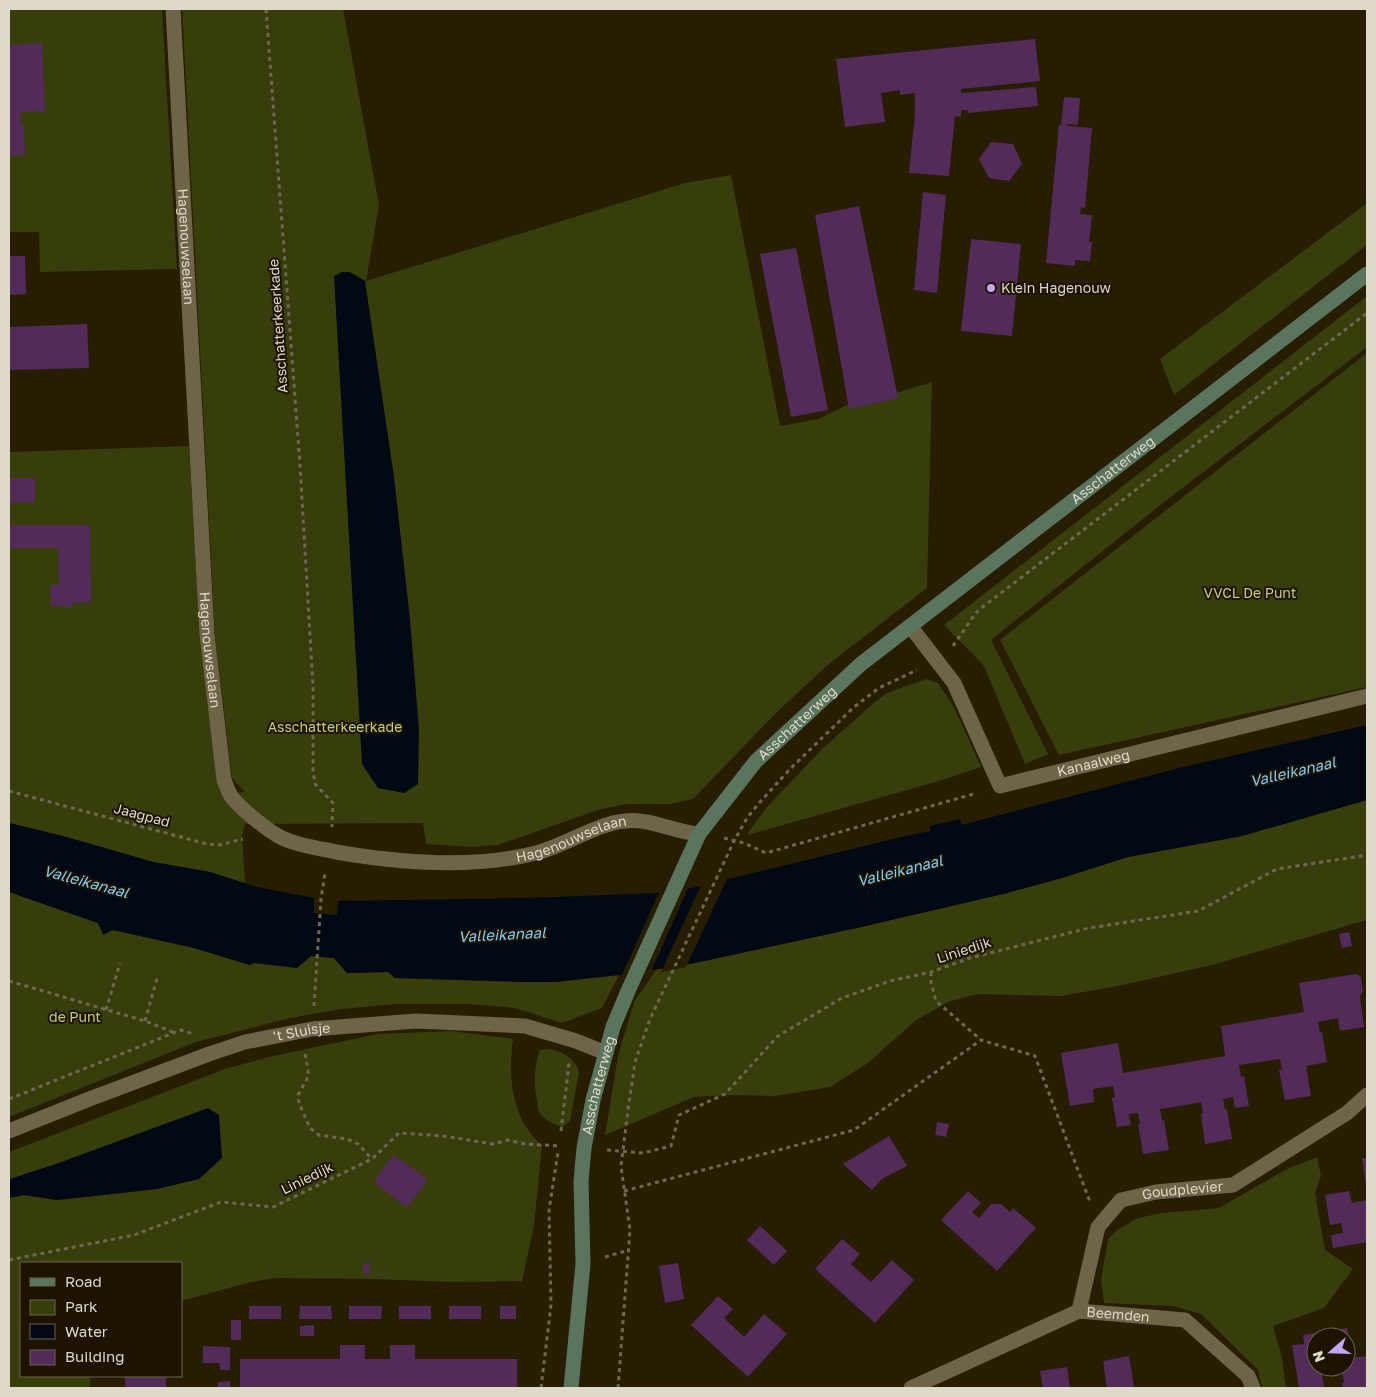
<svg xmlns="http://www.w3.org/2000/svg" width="1376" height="1397" viewBox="0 0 1376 1397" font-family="'Golos Text',sans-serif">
  <rect width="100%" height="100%" fill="#261d02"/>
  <path fill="#383d0c" d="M 9,9 L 162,9 L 177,269 L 40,272 L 39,232 L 9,232 Z
    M 182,9 L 343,9 L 379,205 L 366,281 L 685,183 L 731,175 L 780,426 L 818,419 L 855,401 L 896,393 L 932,382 L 927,588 L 830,663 L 776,713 L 693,799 L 669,804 L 628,804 L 601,809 L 498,845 L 472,847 L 426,844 L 423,823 L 244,824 L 245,825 L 242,836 L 245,883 L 210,872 L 153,862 L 63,836 L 9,823 L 9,452 L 189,446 L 200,634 L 222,793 L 245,792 L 232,778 L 215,635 Z
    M 1367,203 L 1367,245 L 1174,395 L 1160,359 Z
    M 1367,296 L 1367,347 L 1168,499 L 991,640 L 1048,754 L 1025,764 L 984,666 L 944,625 Z
    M 1367,353 L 1367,687 L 1059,755 L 1000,640 Z
    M 926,679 L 938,683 L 954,707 L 981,767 L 939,781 L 748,835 L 749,831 L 767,807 L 822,749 L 875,702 L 887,693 Z
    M 1367,800 L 1367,920 L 1208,966 L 1118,986 L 1061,996 L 977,994 L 948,1002 L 916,1020 L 868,1063 L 830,1087 L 775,1096 L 730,1095 L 694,1097 L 605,1135 L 618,1056 L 634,1002 L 656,970 L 695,963 L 861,927 L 1003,894 L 1062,878 L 1128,857 L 1242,836 Z
    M 9,892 L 99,923 L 103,934 L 113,930 L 194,948 L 250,965 L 254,963 L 297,968 L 311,956 L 334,958 L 347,973 L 389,972 L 395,978 L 525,982 L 555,982 L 619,975 L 602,1008 L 562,1023 L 515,1008 L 467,1004 L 396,1004 L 342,1009 L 290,1018 L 196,1042 L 9,1117 Z
    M 451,1031 L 513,1039 C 508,1076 511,1119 542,1145 L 534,1226 L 522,1281 L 454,1282 L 371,1279 L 276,1278 L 251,1282 L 181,1301 L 181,1263 L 21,1263 L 21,1376 L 90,1376 L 90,1388 L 9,1388 L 9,1198 L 24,1195 L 57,1200 L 86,1197 L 157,1189 L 199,1179 L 56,1164 L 9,1180 L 9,1152 L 225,1069 L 269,1057 L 377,1034 Z
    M 551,1049 C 563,1052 575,1058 579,1072 L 570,1121 L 562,1127 C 554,1124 544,1120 539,1112 C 538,1109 537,1104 537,1100 C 533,1082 534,1067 540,1050 Z
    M 1317,1157 L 1321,1176 L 1315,1193 L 1325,1250 L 1353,1269 L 1324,1308 L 1273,1326 L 1282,1358 L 1286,1388 L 1262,1388 L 1258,1370 L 1201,1314 L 1173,1306 L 1104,1303 L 1101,1280 L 1108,1239 L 1117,1230 L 1138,1218 L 1162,1213 L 1219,1208 L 1285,1170 Z"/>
  <path fill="#000914" d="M 342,272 L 350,272 L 365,281 L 394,477 L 410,619 L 419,730 L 418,784 L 404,793 L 378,788 L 362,764 L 334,276 Z
    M 1367,725 L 1367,800 L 1242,836 L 1128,857 L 1062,878 L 1003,894 L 861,927 L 695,963 L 619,975 L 555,982 L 525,982 L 395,978 L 388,972 L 347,973 L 334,958 L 311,956 L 297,968 L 254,963 L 250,965 L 194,948 L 113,930 L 103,935 L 98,923 L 9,892 L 9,823 L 63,836 L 153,862 L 210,872 L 257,887 L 314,898 L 314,913 L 337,915 L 338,901 L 529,898 L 659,893 L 692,888 L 893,839 L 930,831 L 930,826 L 960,819 L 962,825 L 1183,767 Z
    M 208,1108 L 219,1115 L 222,1158 L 199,1179 L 157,1189 L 57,1200 L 24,1195 L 9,1198 L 9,1180 L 13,1178 L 56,1164 Z"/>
  <path fill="#261d02" d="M 728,877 L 686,967 L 661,972 L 702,883 Z
    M 689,886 L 650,974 L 621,977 L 660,890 Z"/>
  <path fill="#522b58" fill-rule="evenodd" d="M 1035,39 L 1040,81 L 961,89 L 961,96 L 961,93 L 1036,87 L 1038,106 L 968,113 L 968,110 L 961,110 L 961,117 L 955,116 L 949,176 L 909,173 L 915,114 L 915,93 L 900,95 L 900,90 L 881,93 L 885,122 L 845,127 L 836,59 Z
    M 42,43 L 45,111 L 20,112 L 21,125 L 24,125 L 25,155 L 9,156 L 9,45 Z
    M 1064,97 L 1080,98 L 1078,125 L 1068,124 L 1067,126 L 1092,128 L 1085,208 L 1081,207 L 1080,214 L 1092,215 L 1089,242 L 1092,242 L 1090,261 L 1075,260 L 1075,266 L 1046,263 L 1059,125 L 1061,125 Z
    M 991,142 L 1013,144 L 1022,164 L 1009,181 L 989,178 L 979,159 Z
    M 923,192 L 946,195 L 937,293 L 914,290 Z
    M 859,206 L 898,398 L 849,409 L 815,215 Z
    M 971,239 L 1021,244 L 1012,336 L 961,331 Z
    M 796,248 L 828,410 L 791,417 L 760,254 Z
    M 9,256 L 25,256 L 26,294 L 9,295 Z
    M 87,324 L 89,368 L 9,370 L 9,327 Z
    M 9,478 L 35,478 L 35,502 L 9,503 Z
    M 9,525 L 90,525 L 91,602 L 72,603 L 72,608 L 67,608 L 67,606 L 51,606 L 50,585 L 59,585 L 58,548 L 9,548 Z
    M 1349,932 L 1352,946 L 1342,948 L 1339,934 Z
    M 1356,974 L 1361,977 L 1363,991 L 1360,996 L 1364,1027 L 1340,1031 L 1338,1018 L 1318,1022 L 1320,1033 L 1322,1032 L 1327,1062 L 1306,1066 L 1311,1096 L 1285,1100 L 1279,1070 L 1282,1070 L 1280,1059 L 1239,1065 L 1241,1077 L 1244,1076 L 1249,1106 L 1235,1108 L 1233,1097 L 1223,1099 L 1225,1110 L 1227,1109 L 1232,1139 L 1205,1144 L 1201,1114 L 1203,1113 L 1201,1102 L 1191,1104 L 1160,1109 L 1162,1120 L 1164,1120 L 1169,1150 L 1143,1154 L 1138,1124 L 1140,1124 L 1138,1113 L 1129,1114 L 1131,1125 L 1117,1127 L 1112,1098 L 1115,1097 L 1113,1086 L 1093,1089 L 1094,1102 L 1070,1106 L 1061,1053 L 1118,1043 L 1123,1073 L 1225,1056 L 1221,1026 L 1304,1012 L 1299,983 Z
    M 937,1122 L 949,1124 L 946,1137 L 935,1135 Z
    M 889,1136 L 907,1166 L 882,1179 L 872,1190 L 843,1164 Z
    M 395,1156 L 425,1177 L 426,1182 L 409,1205 L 405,1206 L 376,1184 L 375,1180 L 391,1157 Z
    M 1362,1158 L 1367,1158 L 1367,1185 L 1366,1185 Z
    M 968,1191 L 981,1203 L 972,1212 L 979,1218 L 991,1204 L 1001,1204 L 1010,1212 L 1013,1208 L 1036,1228 L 997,1271 L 941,1220 Z
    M 1349,1191 L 1352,1203 L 1367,1200 L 1367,1242 L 1333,1248 L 1331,1235 L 1343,1233 L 1341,1223 L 1330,1225 L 1325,1195 Z
    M 760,1226 L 787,1251 L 774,1265 L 747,1240 Z
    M 842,1239 L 860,1254 L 851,1264 L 871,1282 L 892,1260 L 914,1280 L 875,1323 L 815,1269 Z
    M 369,1262 L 369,1274 L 363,1274 L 363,1263 Z
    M 678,1263 L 684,1299 L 665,1303 L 659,1266 Z
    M 718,1296 L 733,1309 L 724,1318 L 744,1337 L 764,1314 L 787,1334 L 748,1377 L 691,1325 Z
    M 249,1306 L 281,1306 L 281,1319 L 249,1319 Z
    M 300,1306 L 331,1306 L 332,1319 L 299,1319 Z
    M 349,1306 L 382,1306 L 381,1319 L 349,1319 Z
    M 399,1306 L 431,1306 L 431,1319 L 399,1319 Z
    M 449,1306 L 481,1306 L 481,1319 L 449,1319 Z
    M 500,1306 L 516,1306 L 516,1319 L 500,1319 Z
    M 231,1320 L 241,1320 L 241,1340 L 231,1340 Z
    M 314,1325 L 314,1336 L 300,1336 L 300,1326 Z
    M 1347,1328 L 1352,1358 L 1367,1356 L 1367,1388 L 1343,1388 L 1342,1383 L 1344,1383 L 1342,1371 L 1322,1375 L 1324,1387 L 1299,1388 L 1292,1345 L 1304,1344 L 1303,1335 ZM 1316,1337 L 1346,1337 L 1346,1367 L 1316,1367 Z
    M 340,1345 L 365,1345 L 365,1359 L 390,1359 L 390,1345 L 415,1345 L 415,1359 L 517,1359 L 517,1388 L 240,1388 L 240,1359 L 340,1359 Z
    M 203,1346 L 230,1347 L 230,1370 L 220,1370 L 219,1363 L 203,1363 Z
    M 1129,1356 L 1134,1386 L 1132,1388 L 1107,1388 L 1103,1361 Z
    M 1067,1367 L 1070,1388 L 1043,1388 L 1040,1371 Z
    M 125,1376 L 166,1376 L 166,1388 L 125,1388 Z
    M 230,1381 L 230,1388 L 218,1388 L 218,1382 Z"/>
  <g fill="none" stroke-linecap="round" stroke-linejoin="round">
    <path stroke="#6f6851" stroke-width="3" stroke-dasharray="4 4" stroke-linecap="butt" d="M 266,9 L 300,465 L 313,686 L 313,769 L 315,784 L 333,803 L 332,827
      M 953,646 L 975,614 L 980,609 L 1367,313
      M 9,791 L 207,844 L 219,845 L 243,839
      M 724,838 L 744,843 L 766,853 L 977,793
      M 931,972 L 931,983 L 936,1001 L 981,1040
      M 9,981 L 145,1021 L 173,1032
      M 314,1006 L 321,899 L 325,873
      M 106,1010 L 120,963
      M 145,1021 L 158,975
      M 305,1054 L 308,1069 L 308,1077 L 298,1095 L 299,1103 L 310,1128 L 319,1135 L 347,1139 L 358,1144 L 372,1159
      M 9,1099 L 181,1030 L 193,1034
      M 561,1131 L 569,1063
      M 607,1150 L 643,1153 L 671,1146 L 679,1115 L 725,1094 L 778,1036 L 842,998 L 890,981 L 931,972 L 970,958 L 1089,928 L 1198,911 L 1277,869 L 1367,855
      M 624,1191 L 854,1130 L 981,1040 L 1035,1056 L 1090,1202
      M 605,1257 L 629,1250
      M 9,1260 L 134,1235 L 221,1202 L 273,1207 L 372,1159 L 399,1133 L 444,1136 L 493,1144 L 508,1140 L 525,1144 L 561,1146
      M 541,1388 L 551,1305 L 549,1210 L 558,1152
      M 618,1388 L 630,1230 L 621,1166 L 628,1110 L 635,1062 L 650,1019 L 734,841 L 747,818 L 760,802 L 790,769 L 854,707 L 879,688 L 917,670"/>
    <g stroke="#6e6448" stroke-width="15">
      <path id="s1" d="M 173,9 L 207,634 L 224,780 C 227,787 229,795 234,800 C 244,811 268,831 282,838 C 299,846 318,848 336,852 C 401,863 472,869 536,853 C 564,846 598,823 625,821 C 651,818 674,832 699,834"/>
      <path id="s2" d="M 910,626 L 954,683 L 1000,786 L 1367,696"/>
      <path id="s3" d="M 9,1131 L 92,1098 L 209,1054 L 245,1042 L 312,1029 L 416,1021 L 525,1026 L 576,1041 L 606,1053"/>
      <path id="s4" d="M 1079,1311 L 1098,1227 L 1121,1200 L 1156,1192 L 1233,1185 L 1347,1113 L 1367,1095"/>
      <path id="s5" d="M 911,1388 L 1079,1311 L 1185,1320 L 1248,1376 L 1253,1388"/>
    </g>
    <path stroke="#5b745e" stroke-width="15" id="s6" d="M 571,1388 L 583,1264 L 581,1181 L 584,1148 L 593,1100 L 613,1027 L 628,991 L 699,834 L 756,761 L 861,664 L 1367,274"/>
  </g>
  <circle fill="#bfa9f4" stroke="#1c1300" stroke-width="2" cx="991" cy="288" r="5"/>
  <g text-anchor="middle" stroke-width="4" stroke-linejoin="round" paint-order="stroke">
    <g font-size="14" fill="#ded9c9" stroke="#1c1300">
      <text dy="5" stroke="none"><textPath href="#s1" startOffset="238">Hagenouwselaan</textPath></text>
      <text transform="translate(278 326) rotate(-94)" y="5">Asschatterkeerkade</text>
      <text dy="5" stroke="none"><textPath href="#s6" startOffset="1130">Asschatterweg</textPath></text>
      <text dy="5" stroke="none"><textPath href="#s1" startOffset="642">Hagenouwselaan</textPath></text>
      <text dy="5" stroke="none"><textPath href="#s6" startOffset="725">Asschatterweg</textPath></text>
      <text dy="5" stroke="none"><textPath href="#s2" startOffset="281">Kanaalweg</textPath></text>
      <text transform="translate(142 815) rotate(15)" y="5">Jaagpad</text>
      <text dy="5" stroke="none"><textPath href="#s1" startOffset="1152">Hagenouwselaan</textPath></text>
      <text transform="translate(964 950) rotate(-18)" y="5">Liniedijk</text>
      <text dy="5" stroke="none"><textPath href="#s3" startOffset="310">'t Sluisje</textPath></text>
      <text dy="5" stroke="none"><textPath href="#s6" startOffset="305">Asschatterweg</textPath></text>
      <text transform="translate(307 1178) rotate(-26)" y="5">Liniedijk</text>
      <text dy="5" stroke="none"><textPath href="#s4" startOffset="184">Goudplevier</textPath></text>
      <text dy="5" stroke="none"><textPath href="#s5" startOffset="224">Beemden</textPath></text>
    </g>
    <g font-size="14" fill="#ded9c9" stroke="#1c1300" text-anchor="start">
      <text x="1001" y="293">Klein Hagenouw</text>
    </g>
    <g font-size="14" fill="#c3cf73" stroke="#1c1300">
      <text x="1250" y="598">VVCL De Punt</text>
      <text x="335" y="732">Asschatterkeerkade</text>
      <text x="75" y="1022">de Punt</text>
    </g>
    <g font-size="15" font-style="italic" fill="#83caf6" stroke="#1c1300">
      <text transform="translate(1293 772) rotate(-13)" y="5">Valleikanaal</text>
      <text transform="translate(900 871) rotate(-14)" y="5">Valleikanaal</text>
      <text transform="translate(86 882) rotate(15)" y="5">Valleikanaal</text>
      <text transform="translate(502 935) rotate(-3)" y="5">Valleikanaal</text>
    </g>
  </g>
  <rect width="1376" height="1397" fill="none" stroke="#ded9c9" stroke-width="20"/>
  <rect x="20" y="1262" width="162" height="115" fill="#1c1300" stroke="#6a6250"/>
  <rect x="30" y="1278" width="25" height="8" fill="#5b745e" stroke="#6a6250"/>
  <text x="65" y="1287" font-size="15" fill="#ded9c9">Road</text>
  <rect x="30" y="1300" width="25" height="15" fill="#383d0c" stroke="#6a6250"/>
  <text x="65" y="1312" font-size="15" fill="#ded9c9">Park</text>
  <rect x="30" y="1324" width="25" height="15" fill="#000914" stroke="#6a6250"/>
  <text x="65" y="1337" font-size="15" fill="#ded9c9">Water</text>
  <rect x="30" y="1350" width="25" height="15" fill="#522b58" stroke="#6a6250"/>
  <text x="65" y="1362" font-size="15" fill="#ded9c9">Building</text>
  <g transform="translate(1331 1352) rotate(250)"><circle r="24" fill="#1c1300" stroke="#6a6250"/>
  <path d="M0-4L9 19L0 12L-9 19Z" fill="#bfa9f4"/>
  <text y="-8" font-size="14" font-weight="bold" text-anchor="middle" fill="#ded9c9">N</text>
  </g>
</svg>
